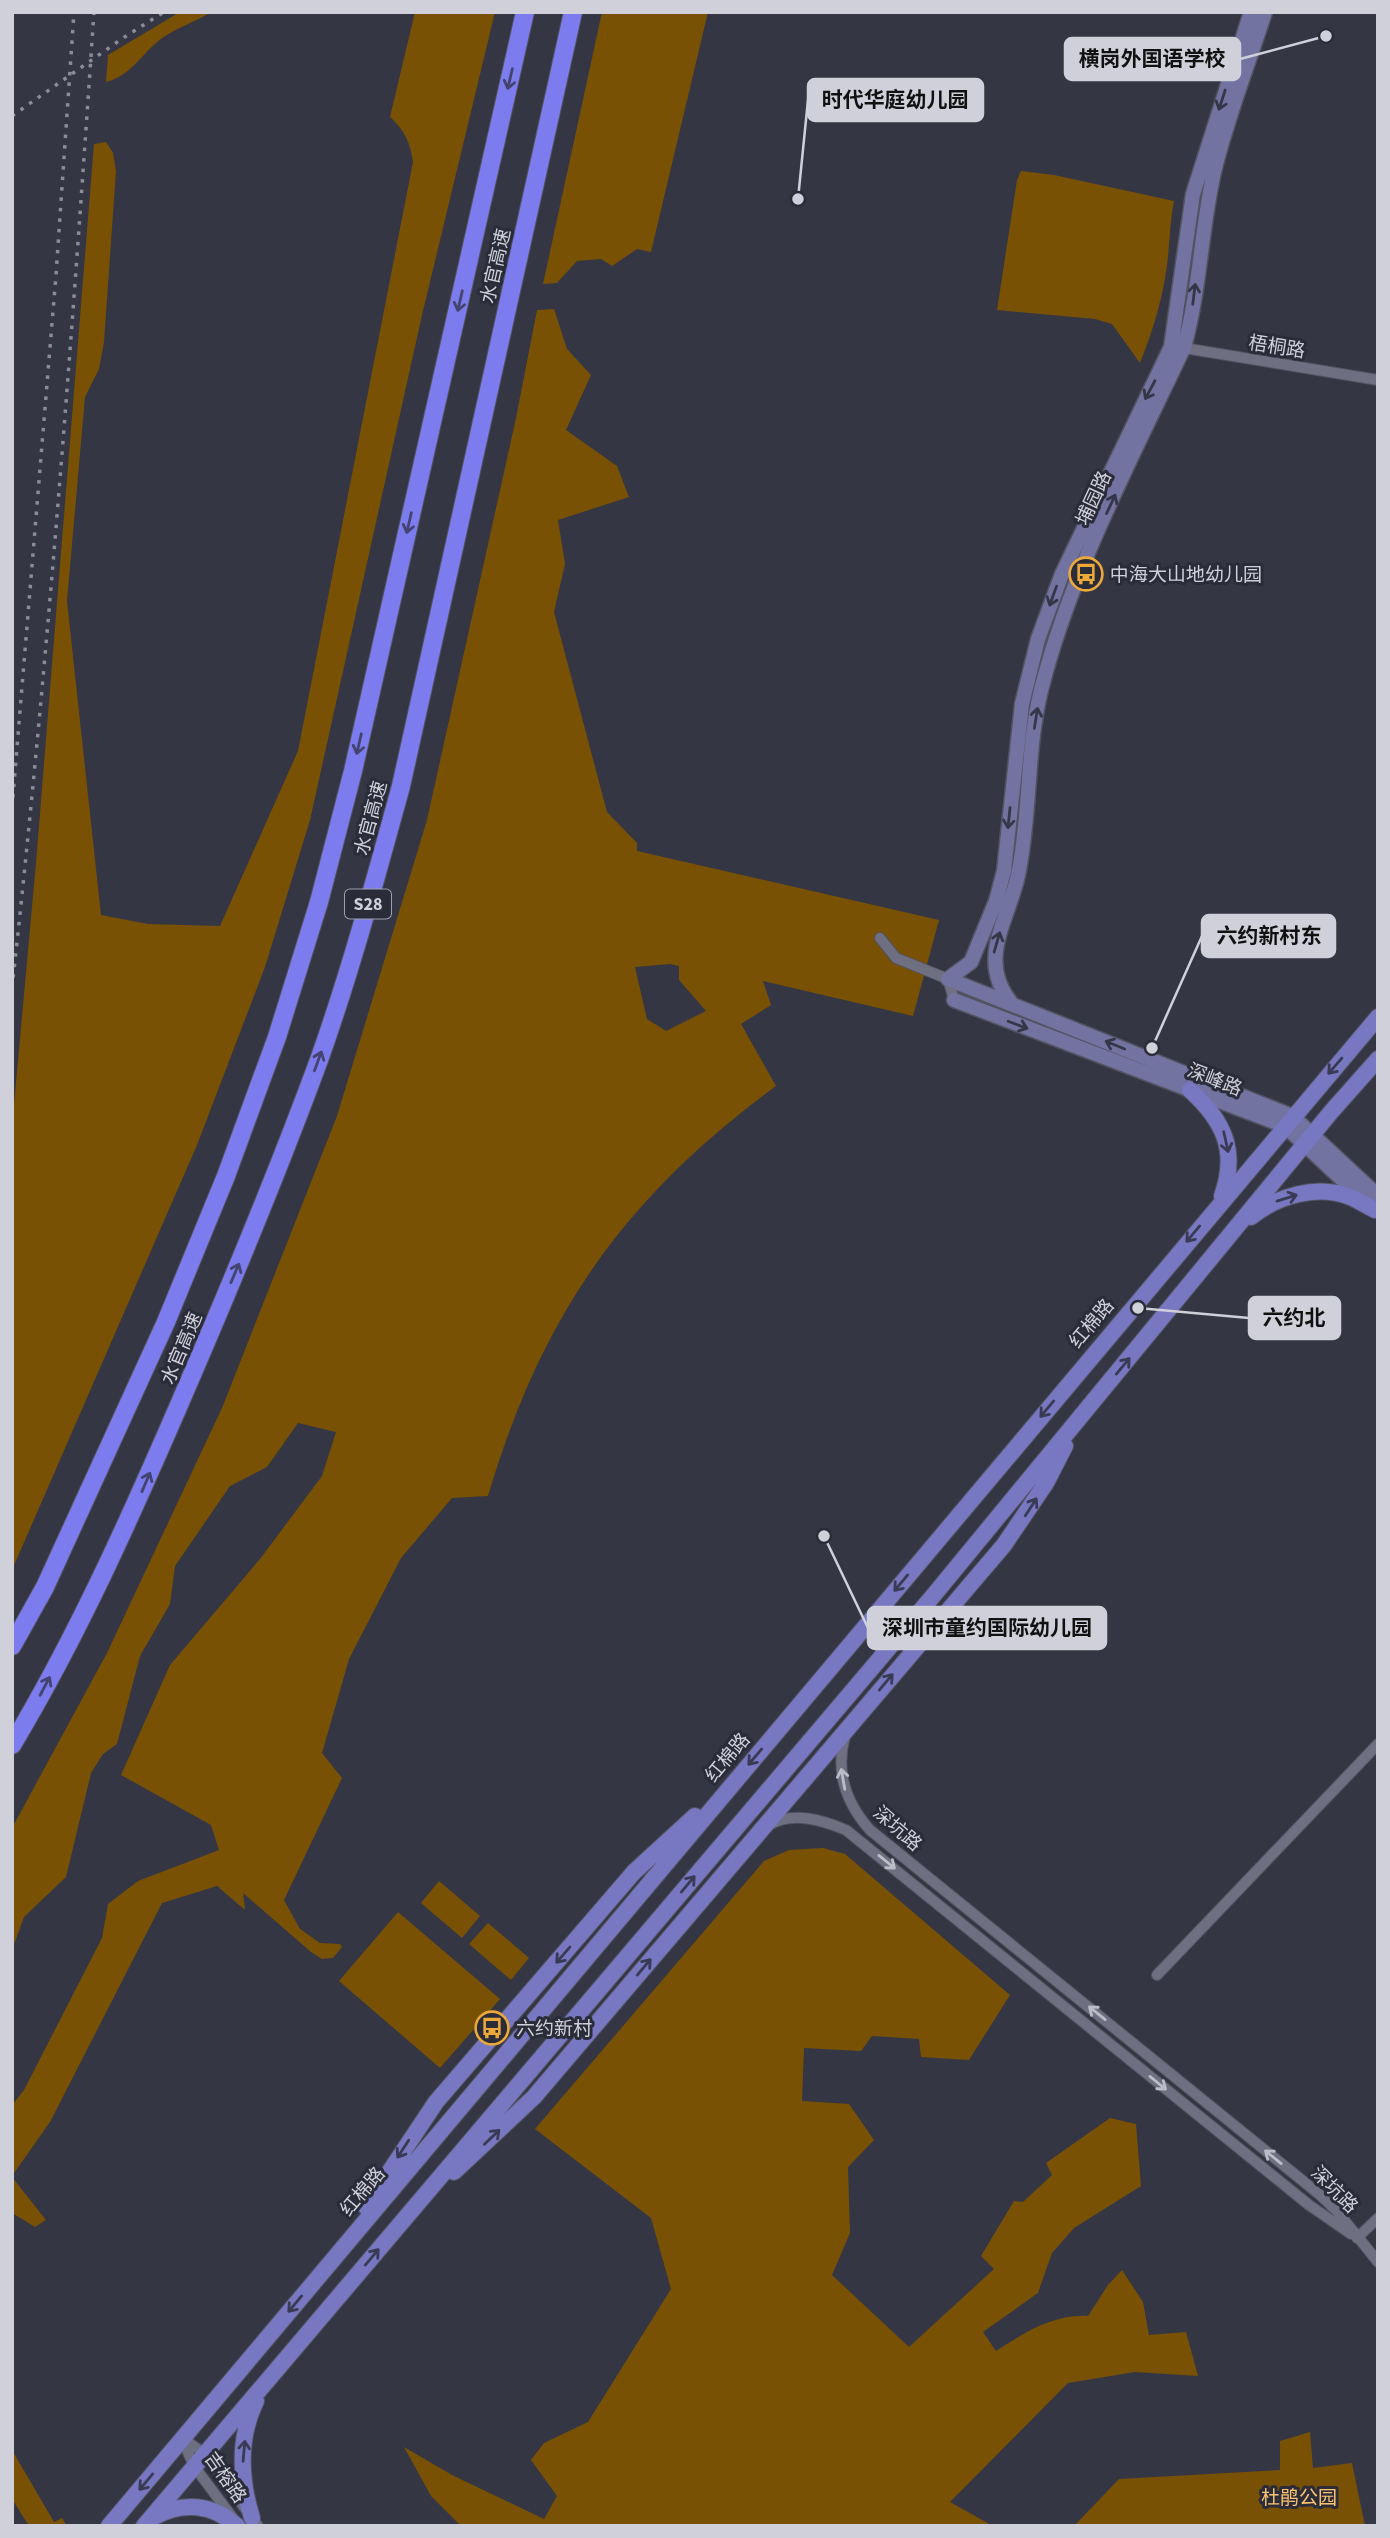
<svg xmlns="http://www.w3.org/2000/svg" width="1390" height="2538" viewBox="0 0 1390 2538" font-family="'Source Sans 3','Noto Sans SC',sans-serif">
  <rect width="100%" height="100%" fill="#343644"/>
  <path fill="#785105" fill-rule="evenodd" d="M 180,12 L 212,12 C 196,21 177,28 162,38 C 142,53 131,76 106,82 L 108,55 Z
    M 415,12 L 495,12 L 422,315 L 310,820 L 265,967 L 197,1145 L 12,1570 L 12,1126 L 36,863 L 94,144 L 106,142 L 113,153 L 116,171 L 104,342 L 99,369 L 85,397 L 67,601 L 101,915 L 148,924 L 220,926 L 298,751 L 413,162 C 410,142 405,131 390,117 Z
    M 602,12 L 708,12 L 651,252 L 637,249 L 612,266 L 601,259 L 577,261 L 557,283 L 543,284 Z
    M 1021,171 L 1054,175 L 1174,201 C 1169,226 1170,252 1165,278 C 1160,308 1151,335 1140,363 L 1112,324 L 1095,319 L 997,310 L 1017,180 Z
    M 554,309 L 567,349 L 591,375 L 566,430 L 617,466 L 629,497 L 558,520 L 565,564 L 554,612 L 607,812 L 637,843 L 637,851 L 939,920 L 913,1016 L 763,981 L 771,1005 L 741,1024 L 776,1086 C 624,1198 542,1314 488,1496 L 452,1498 L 401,1558 L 349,1659 L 322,1753 L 342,1778 L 284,1900 L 300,1929 L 320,1943 L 340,1944 L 342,1947 L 333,1958 L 322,1959 L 311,1952 L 243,1893 L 245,1910 L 217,1886 L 162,1903 L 50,2122 L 12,2176 L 12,2105 L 24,2090 L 102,1938 L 108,1904 L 138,1881 L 219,1850 L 211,1825 L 121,1775 L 170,1665 L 260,1559 L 322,1476 L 336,1432 L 298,1423 L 267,1467 L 230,1486 L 175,1566 L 170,1604 L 140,1656 L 117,1744 L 103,1754 L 91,1773 L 66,1877 L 24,1917 L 12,1950 L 12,1828 L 107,1653 L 222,1408 L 337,1116 L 427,820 L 516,418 L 537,310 ZM 670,964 L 679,966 L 679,980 L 706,1011 L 666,1031 L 647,1019 L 635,967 Z
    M 823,1848 L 845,1854 L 1010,1995 L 969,2060 L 921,2057 L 919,2039 L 872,2036 L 861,2051 L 804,2048 L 802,2101 L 849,2104 L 874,2140 L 848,2167 L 850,2233 L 832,2275 L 909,2347 L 994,2269 L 981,2256 L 1014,2201 L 1023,2202 L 1052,2175 L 1046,2163 L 1110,2118 L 1136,2124 L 1141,2186 L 1074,2228 L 1052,2253 L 1038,2293 L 983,2332 L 996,2351 C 1024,2333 1053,2314 1088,2316 L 1108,2285 L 1122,2270 L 1143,2302 L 1149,2335 L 1186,2332 L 1198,2376 L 1135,2372 L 1068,2383 L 950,2502 L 993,2526 L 492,2526 L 490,2524 L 488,2526 L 461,2526 L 431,2496 L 404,2447 L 452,2475 L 544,2519 L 557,2496 L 531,2460 L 544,2443 L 588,2422 L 671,2289 L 651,2218 L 535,2129 L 764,1861 L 789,1850 Z
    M 439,1881 L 480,1916 L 462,1938 L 421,1903 Z
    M 398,1912 L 500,1999 L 440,2068 L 339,1981 Z
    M 488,1923 L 529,1958 L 511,1980 L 469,1944 Z
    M 12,2177 L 46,2220 L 35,2227 L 12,2213 Z
    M 1310,2432 L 1313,2468 L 1352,2463 L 1365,2526 L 1074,2526 L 1119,2479 L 1280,2470 L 1280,2441 Z
    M 12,2450 L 54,2522 L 62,2518 L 67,2526 L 29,2526 L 12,2499 Z"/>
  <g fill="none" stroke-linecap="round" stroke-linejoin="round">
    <defs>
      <path id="street" d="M 1178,347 L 1378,380
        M 880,938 L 896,958 L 948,979 L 954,1000
        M 845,1736 C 835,1772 846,1803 870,1830 L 1319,2194 L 1336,2210 L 1378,2262
        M 769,1825 C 793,1811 822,1820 846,1830 L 1309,2205 L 1351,2234
        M 1157,1975 L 1378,1744
        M 1357,2238 L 1378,2218
        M 182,2438 L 205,2454 L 258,2526
        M 182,2439 L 194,2466 L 232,2517"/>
      <path id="secondary" d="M 948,979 L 971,962 L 996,901 L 1004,871 L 1022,704 L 1038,639 L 1062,574 L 1171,347 L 1193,194 L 1251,12
        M 948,979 L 1292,1116 L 1378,1196
        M 954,1000 L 1285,1126 L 1366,1202
        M 1012,1004 C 976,960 1008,922 1018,875 C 1031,814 1026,751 1041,690 C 1071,571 1132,458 1184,347 C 1200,290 1201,229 1214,172 C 1227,118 1248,65 1265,12"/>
      <path id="primary" d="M 1190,1090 C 1224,1121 1238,1151 1222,1196
        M 1251,1217 C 1277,1196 1317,1184 1350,1197 C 1359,1201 1367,1206 1375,1210
        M 454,2172 L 534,2097 L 1004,1545 L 1046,1483 L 1065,1446
        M 366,2207 L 436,2102 L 634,1872 L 695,1816
        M 154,2517 C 183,2501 213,2504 237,2526
        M 252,2518 C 240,2479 238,2438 256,2401
        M 109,2526 L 1378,1017
        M 144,2526 L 933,1596 L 1331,1112 L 1378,1059"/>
      <path id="highway" d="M 12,1646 L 45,1587 L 166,1322 L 226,1176 L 277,1037 L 319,902 L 353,771 L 525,12
        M 12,1745 C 78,1635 131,1516 182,1398 C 230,1287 277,1174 319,1060 C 351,970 376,877 401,786 L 573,12"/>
    </defs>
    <use href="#street" stroke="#525360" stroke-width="12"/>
    <use href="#secondary" stroke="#525360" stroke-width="17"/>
    <use href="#primary" stroke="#525360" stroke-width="18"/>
    <use href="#highway" stroke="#525360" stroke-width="20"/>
    <use href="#street" stroke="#6e6f80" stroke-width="10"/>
    <use href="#secondary" stroke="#7273a1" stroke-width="14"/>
    <use href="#primary" stroke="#7777c2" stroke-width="16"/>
    <use href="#highway" stroke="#7d7cee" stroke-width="18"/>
    <path stroke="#8a8c98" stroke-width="3.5" stroke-dasharray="3.5 7" stroke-linecap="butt" d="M 12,116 L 123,38 L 164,12
      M 12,808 L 56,275 L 74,12
      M 12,988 C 48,663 72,338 94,12"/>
  </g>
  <defs><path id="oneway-shaft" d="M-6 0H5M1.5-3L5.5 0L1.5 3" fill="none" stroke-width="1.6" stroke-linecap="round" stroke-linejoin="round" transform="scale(1.75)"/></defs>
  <g stroke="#434470">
    <use href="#oneway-shaft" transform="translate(510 79) rotate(103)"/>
    <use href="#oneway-shaft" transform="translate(460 301) rotate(103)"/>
    <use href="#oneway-shaft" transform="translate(409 523) rotate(103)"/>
    <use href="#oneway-shaft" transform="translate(359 744) rotate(103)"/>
    <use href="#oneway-shaft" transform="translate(318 1061) rotate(-70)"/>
    <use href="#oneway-shaft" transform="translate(235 1273) rotate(-67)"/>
    <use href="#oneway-shaft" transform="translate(146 1482) rotate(-67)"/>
    <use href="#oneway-shaft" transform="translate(45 1686) rotate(-62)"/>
  </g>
  <g stroke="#353749">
    <use href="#oneway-shaft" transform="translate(1222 100) rotate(108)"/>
    <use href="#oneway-shaft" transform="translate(1194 294) rotate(-83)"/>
    <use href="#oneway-shaft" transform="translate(1150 390) rotate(118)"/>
    <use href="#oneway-shaft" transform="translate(1111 504) rotate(-65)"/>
    <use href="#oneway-shaft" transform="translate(1053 596) rotate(110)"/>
    <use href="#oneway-shaft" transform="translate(1036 718) rotate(-81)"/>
    <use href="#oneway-shaft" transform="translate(1009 818) rotate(96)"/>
    <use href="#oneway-shaft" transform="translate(997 942) rotate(-74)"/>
    <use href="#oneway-shaft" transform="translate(1018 1025) rotate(21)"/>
    <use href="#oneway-shaft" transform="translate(1115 1045) rotate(-158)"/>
  </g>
  <g stroke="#393b55">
    <use href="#oneway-shaft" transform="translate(1335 1066) rotate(131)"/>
    <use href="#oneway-shaft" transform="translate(1226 1142) rotate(77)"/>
    <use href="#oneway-shaft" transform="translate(1287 1198) rotate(-17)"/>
    <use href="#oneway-shaft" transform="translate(1193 1234) rotate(130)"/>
    <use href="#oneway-shaft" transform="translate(1123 1366) rotate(-50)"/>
    <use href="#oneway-shaft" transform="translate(1047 1409) rotate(130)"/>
    <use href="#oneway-shaft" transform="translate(1031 1507) rotate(-57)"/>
    <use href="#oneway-shaft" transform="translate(901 1583) rotate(130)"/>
    <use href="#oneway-shaft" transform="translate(886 1682) rotate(-50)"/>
    <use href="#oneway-shaft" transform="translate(755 1757) rotate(130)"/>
    <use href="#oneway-shaft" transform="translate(688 1884) rotate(-50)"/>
    <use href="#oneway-shaft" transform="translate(563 1955) rotate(131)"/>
    <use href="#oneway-shaft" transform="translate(644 1967) rotate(-50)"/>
    <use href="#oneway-shaft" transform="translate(492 2137) rotate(-44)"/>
    <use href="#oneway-shaft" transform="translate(403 2149) rotate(123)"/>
    <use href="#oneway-shaft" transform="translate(372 2257) rotate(-50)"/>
    <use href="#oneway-shaft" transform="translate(295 2304) rotate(130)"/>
    <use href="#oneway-shaft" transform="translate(244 2451) rotate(-85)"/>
    <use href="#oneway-shaft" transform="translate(146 2482) rotate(130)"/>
  </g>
  <g stroke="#bcbdc8">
    <use href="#oneway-shaft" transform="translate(843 1779) rotate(-100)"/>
    <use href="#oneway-shaft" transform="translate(887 1862) rotate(39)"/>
    <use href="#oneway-shaft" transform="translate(1097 2013) rotate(-141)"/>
    <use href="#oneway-shaft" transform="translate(1158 2083) rotate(39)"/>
    <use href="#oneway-shaft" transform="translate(1273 2157) rotate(-141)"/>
  </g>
  <defs>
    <symbol id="bus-ring" viewBox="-11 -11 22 22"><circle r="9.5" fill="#2a2c3a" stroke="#eca93a" stroke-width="1.5"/><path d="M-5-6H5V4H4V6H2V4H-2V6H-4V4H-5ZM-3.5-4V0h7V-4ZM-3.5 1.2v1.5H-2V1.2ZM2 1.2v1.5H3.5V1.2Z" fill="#eca93a"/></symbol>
  </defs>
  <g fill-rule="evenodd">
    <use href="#bus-ring" x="1067" y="555" width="38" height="38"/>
    <use href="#bus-ring" x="473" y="2009" width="38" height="38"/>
  </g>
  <g text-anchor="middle" stroke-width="6" stroke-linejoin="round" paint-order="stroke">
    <rect fill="#2a2c3a" stroke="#9e9faa" stroke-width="2" x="345" y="889.5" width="46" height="29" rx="5"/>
    <g font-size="18" font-weight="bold" fill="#cfd0da">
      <text x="368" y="910">S28</text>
    </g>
    <g font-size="19" fill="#cfd0da" stroke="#2a2c3a">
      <text transform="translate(495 266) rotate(-77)" y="7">水官高速</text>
      <text transform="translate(1277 346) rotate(9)" y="7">梧桐路</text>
      <text transform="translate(1093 498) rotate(-65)" y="7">埔园路</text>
      <text transform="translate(370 818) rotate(-75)" y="7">水官高速</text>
      <text transform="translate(1215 1079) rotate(21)" y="7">深峰路</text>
      <text transform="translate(1091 1323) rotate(-50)" y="7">红棉路</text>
      <text transform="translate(181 1348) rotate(-67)" y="7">水官高速</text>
      <text transform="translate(727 1757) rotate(-50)" y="7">红棉路</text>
      <text transform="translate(898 1828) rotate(41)" y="7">深坑路</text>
      <text transform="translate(1335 2189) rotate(45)" y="7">深坑路</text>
      <text transform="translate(362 2191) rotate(-50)" y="7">红棉路</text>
      <text transform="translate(226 2477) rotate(55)" y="7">吉榕路</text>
    </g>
    <g font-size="19" fill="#cfd0da" stroke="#2a2c3a" text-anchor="start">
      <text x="1110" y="581">中海大山地幼儿园</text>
      <text x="516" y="2035">六约新村</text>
    </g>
    <g font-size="19" fill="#ffc46c" stroke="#2a2c3a">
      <text x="1299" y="2504">杜鹃公园</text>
    </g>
  </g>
  <path fill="none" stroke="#cfd0da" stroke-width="2.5" d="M1326 36L1240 59M798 199L808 100M1152 1048L1202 936M1138 1308L1249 1318M824 1536L868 1628"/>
  <g fill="#cfd0da" stroke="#2a2c3a" stroke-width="2.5">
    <circle cx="1326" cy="36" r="7"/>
    <circle cx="798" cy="199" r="7"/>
    <circle cx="1152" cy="1048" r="7"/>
    <circle cx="1138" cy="1308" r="7"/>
    <circle cx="824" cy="1536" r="7"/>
  </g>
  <g fill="#cfd0da" stroke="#cfd0da" stroke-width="2.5">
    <rect x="1065" y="38" width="175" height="42" rx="7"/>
    <rect x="808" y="79" width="175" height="42" rx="7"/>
    <rect x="1202" y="915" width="133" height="42" rx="7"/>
    <rect x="1249" y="1297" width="91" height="42" rx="7"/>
    <rect x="868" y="1607" width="238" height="42" rx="7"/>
  </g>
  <g font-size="21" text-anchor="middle" font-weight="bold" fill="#111">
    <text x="1152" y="66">横岗外国语学校</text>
    <text x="895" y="107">时代华庭幼儿园</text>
    <text x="1269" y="943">六约新村东</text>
    <text x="1294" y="1325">六约北</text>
    <text x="987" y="1635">深圳市童约国际幼儿园</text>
  </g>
  <rect width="1390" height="2538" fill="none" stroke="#cfd0da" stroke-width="28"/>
</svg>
